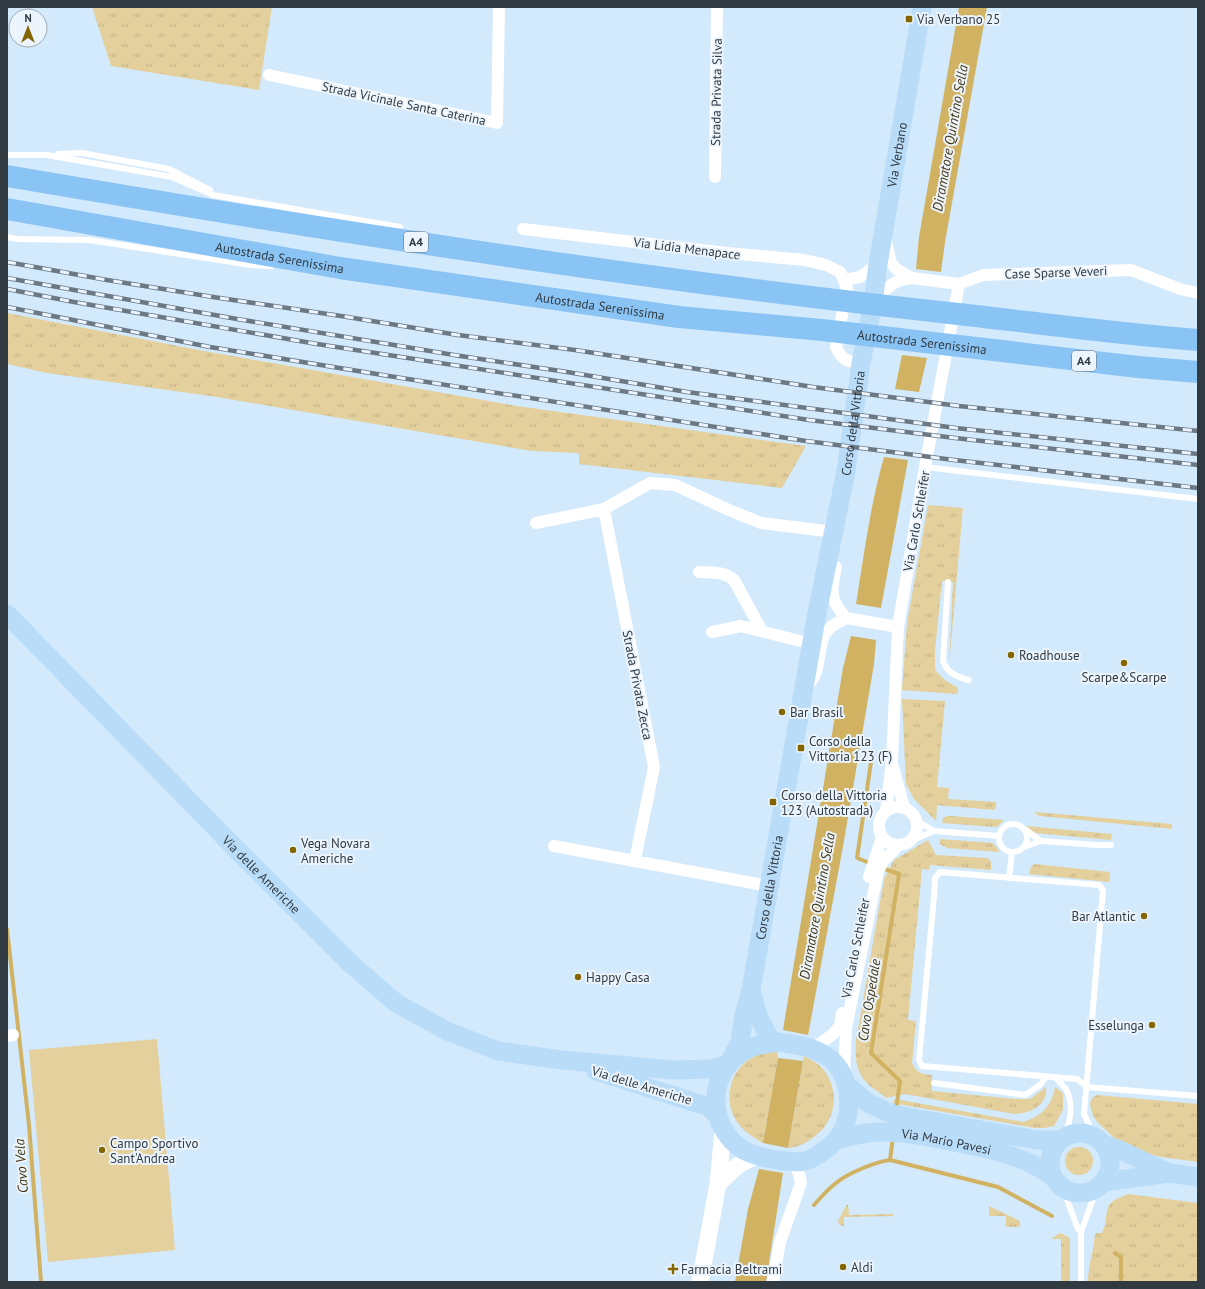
<svg xmlns="http://www.w3.org/2000/svg" width="1205" height="1289" viewBox="0 0 1205 1289" font-family="'PT Sans',sans-serif">
  <defs>
    <pattern id="grass-tufts" width="24" height="20" patternUnits="userSpaceOnUse"><rect width="24" height="20" fill="#e4d09d"/><path d="M3 7l-1-3M5 7V3M7 7l1-3M15 17l-1-3M17 17v-4M19 17l1-3" fill="none" stroke="#c4b388"/></pattern>
  </defs>
  <rect width="100%" height="100%" fill="#d3e9fc"/>
  <path fill="url(#grass-tufts)" d="M 92,7 L 272,7 L 259,90 L 111,66 Z
    M 7,313 L 204,351 L 517,406 L 806,446 L 782,488 L 579,464 L 579,453 L 532,451 L 217,397 L 47,373 L 7,364 Z
    M 928,505 L 963,508 L 949,665 L 953,582 L 942,581 L 935,650 L 935,670 L 945,680 L 958,688 L 958,693 L 956,694 L 902,690 L 907,623 Z
    M 902,699 L 945,701 L 937,787 L 949,788 L 948,799 L 996,802 L 996,807 L 994,810 L 937,805 L 936,821 L 914,799 L 906,784 Z
    M 1035,812 L 1172,824 L 1172,829 L 1040,816 L 1037,815 Z
    M 947,816 L 951,816 L 1004,820 L 998,826 L 995,827 L 942,823 L 943,818 Z
    M 1026,826 L 1112,834 L 1111,840 L 1035,833 L 1031,831 Z
    M 940,839 L 993,843 L 1000,852 L 947,848 L 940,844 Z
    M 928,840 L 936,855 L 988,858 L 991,862 L 991,870 L 930,865 L 929,870 L 922,869 L 908,1020 L 916,1021 L 912,1063 C 916,1072 922,1075 932,1075 L 932,1091 L 1015,1099 L 1030,1099 L 1046,1087 C 1047,1106 1031,1113 1014,1114 L 905,1094 L 886,1098 C 881,1093 875,1090 870,1086 C 855,1073 855,1058 856,1040 L 884,879 L 894,860 Z
    M 1034,864 L 1110,872 L 1109,882 L 1029,874 L 1031,867 Z
    M 777,1051 L 778,1058 L 763,1143 C 752,1137 740,1129 734,1117 C 724,1096 731,1070 751,1058 C 759,1052 768,1052 777,1051 Z
    M 804,1056 C 812,1060 821,1065 826,1073 C 841,1097 834,1125 810,1140 C 803,1144 796,1148 788,1148 Z
    M 1055,1087 L 1063,1093 L 1063,1110 L 1054,1126 L 1044,1128 L 1035,1128 L 892,1103 L 895,1099 L 1023,1122 C 1042,1116 1051,1107 1055,1087 Z
    M 1097,1095 L 1198,1104 L 1198,1162 C 1172,1158 1143,1157 1121,1143 C 1116,1140 1111,1135 1107,1131 C 1096,1121 1092,1118 1090,1103 L 1092,1098 Z
    M1065 1161a14 14 0 1 1 28 0a14 14 0 1 1-28 0Z
    M 1128,1194 L 1198,1203 L 1198,1282 L 1088,1282 C 1088,1266 1094,1250 1095,1233 L 1101,1233 C 1109,1225 1103,1208 1113,1201 C 1117,1198 1124,1196 1128,1194 Z
    M 848,1204 L 849,1215 L 893,1214 L 893,1216 L 844,1217 L 844,1227 L 839,1224 L 838,1221 L 846,1206 Z
    M 989,1206 L 1020,1221 L 1020,1225 L 1019,1227 L 1006,1227 L 1006,1216 L 989,1216 Z
    M 1060,1233 L 1070,1238 L 1070,1282 L 1061,1282 L 1061,1239 L 1051,1239 Z"/>
  <path fill="#e4d09d" d="M 157,1039 L 175,1250 L 48,1262 L 29,1050 Z"/>
  <path fill="#d0b262" d="M 959,7 L 987,7 L 945,242 L 941,272 L 916,269 L 919,237 Z
    M 902,355 L 927,358 L 919,392 L 895,389 Z
    M 884,457 L 908,460 L 881,608 L 856,604 C 864,555 870,506 884,457 Z
    M 851,636 L 876,640 L 874,664 L 844,841 L 808,1035 L 783,1030 L 829,752 L 843,668 Z
    M 778,1058 L 803,1061 L 788,1148 L 763,1143 Z
    M 759,1169 L 783,1173 L 766,1282 L 735,1282 L 748,1209 Z"/>
  <g fill="none" stroke-linecap="round" stroke-linejoin="round">
    <path stroke="#d0b262" stroke-width="4" d="M 871,762 L 857,858 L 872,864
      M 882,868 L 899,874 L 871,1053 L 900,1081 L 896,1111
      M 7,929 L 29,1125 L 41,1282
      M 890,1160 L 893,1137
      M 814,1205 C 821,1197 828,1189 836,1183 C 848,1173 875,1162 890,1160 L 998,1187 L 1052,1216
      M 1115,1253 L 1121,1257 L 1121,1282"/>
    <path stroke="#fff" stroke-width="6" d="M 58,154 L 82,153 L 169,169 L 210,190
      M 7,155 L 47,155 L 172,177 L 213,195 L 400,227
      M 7,237 L 17,239 L 89,240 L 251,265 L 271,266
      M 925,467 L 1198,499
      M 948,582 L 943,661 C 947,673 957,677 969,680
      M999 838a14 14 0 1 1 28 0a14 14 0 1 1-28 0Z
      M 934,831 L 999,836
      M 1041,841 L 1097,845 L 1111,845
      M 908,842 L 934,831 L 916,820
      M 1024,847 L 1041,841 L 1026,830
      M 1009,878 L 1012,852
      M 1055,1077 C 1058,1081 1063,1085 1066,1089 C 1074,1104 1070,1123 1064,1137
      M 934,1083 L 1025,1095 L 1040,1085 L 1046,1077
      M 1094,1135 L 1084,1114 L 1103,890 L 1099,885 L 940,872 L 935,878 L 934,897 L 919,1060 L 922,1066 L 1077,1079 L 1087,1087 L 1198,1096
      M 1063,1189 L 1078,1229 L 1081,1232
      M 1081,1282 L 1081,1232 L 1097,1188"/>
    <path stroke="#fff" stroke-width="12" d="M 269,75 L 497,123 L 499,7
      M 715,177 L 717,7
      M 523,229 L 727,253 L 805,260 L 826,265 L 840,272 L 844,280 L 847,289 L 836,347 C 842,360 847,362 861,363
      M 912,278 L 959,284 L 983,275 L 1131,270 L 1180,289 L 1198,293
      M 844,280 L 860,277 L 878,264
      M 873,303 C 886,289 892,280 912,278 L 896,269 L 891,263 L 886,241
      M 604,509 L 654,767 L 635,860
      M 536,523 L 604,509 L 650,483 L 675,485 L 729,510 L 761,523 L 834,532
      M 699,572 C 712,573 724,571 734,580 L 762,631
      M 846,618 L 898,627
      M 712,632 L 741,626 L 812,644
      M 807,686 C 825,669 814,642 830,628 C 834,624 841,621 846,618 C 829,599 831,591 836,567
      M 893,767 L 904,807
      M879 826a19 19 0 1 1 38 0a19 19 0 1 1-38 0Z
      M 886,811 L 892,760 L 898,627 L 925,467 L 959,284
      M 554,846 L 769,886
      M 869,877 L 882,837
      M 7,1036 L 13,1035
      M 813,1049 L 833,1034 L 840,1026 L 842,1013
      M 844,1077 L 846,1028 L 878,871 L 884,860 L 899,845
      M 773,1282 L 780,1242 L 801,1183 L 800,1177 L 794,1162"/>
    <path stroke="#fff" stroke-width="17" d="M 718,1184 C 734,1169 737,1163 758,1156
      M 700,1282 L 718,1184 L 723,1130"/>
    <g stroke="#b9dcf9" stroke-width="19">
      <path id="s1" d="M 7,614 L 241,854 L 351,964 L 396,1003 L 447,1031 L 498,1051 L 562,1060 L 674,1070 L 711,1069 L 727,1065"/>
      <path d="M 751,991 L 758,1016 L 772,1043"/>
      <path d="M 779,1042 C 795,1045 811,1046 825,1055 C 852,1072 856,1115 837,1139 C 830,1147 816,1158 805,1161 C 797,1163 786,1161 778,1160 C 766,1158 754,1156 743,1150 C 708,1127 706,1077 741,1053 C 752,1045 765,1044 779,1042 Z"/>
      <path id="s2" d="M 729,1063 L 740,1042 L 744,1015 L 751,990 L 817,613 L 846,471 L 861,363 L 873,303 L 878,264 L 922,7"/>
      <path d="M 596,1071 L 709,1107 L 718,1117"/>
      <path d="M 847,1085 L 868,1103 L 892,1114 L 1037,1140 L 1058,1140"/>
      <circle cx="1080" cy="1163" r="30"/>
      <path id="s3" d="M 836,1140 C 851,1136 866,1132 881,1132 C 906,1132 930,1137 954,1142 C 989,1149 1023,1155 1052,1176"/>
      <path d="M 1105,1145 L 1120,1150 L 1169,1173"/>
      <path d="M 1103,1182 L 1169,1173 L 1198,1177"/>
    </g>
    <g stroke="#8ac4f5" stroke-width="22">
      <path d="M 7,176 C 323,230 639,279 958,314 C 1038,323 1118,334 1198,340"/>
      <path id="s4" d="M 7,209 L 340,268 L 679,317 L 822,330 L 1138,367 L 1198,372"/>
    </g>
    <defs>
      <path id="rail" d="M 7,262 L 107,280 L 213,297 L 341,316 L 458,335 L 575,350 L 813,387 L 959,406 L 1198,431
        M 7,278 L 237,319 L 454,355 L 567,372 L 687,392 L 956,428 L 1198,454
        M 7,289 L 74,302 L 317,344 L 809,420 L 955,438 L 1198,465
        M 7,307 L 210,347 L 395,377 L 806,441 L 954,460 L 1198,488"/>
    </defs>
    <use href="#rail" stroke="#6c7985" stroke-width="4.5"/>
    <use href="#rail" stroke="#ecf4fc" stroke-width="3" stroke-dasharray="9" stroke-linecap="butt"/>
  </g>
  <g fill="#846600" stroke="#ecf4fc" stroke-width="1.5">
    <rect x="905" y="15" width="8" height="8" rx="2"/>
    <circle cx="1011" cy="655" r="4"/>
    <circle cx="1124" cy="663" r="4"/>
    <circle cx="782" cy="712" r="4"/>
    <rect x="797" y="744" width="8" height="8" rx="2"/>
    <rect x="769" y="798" width="8" height="8" rx="2"/>
    <circle cx="293" cy="850" r="4"/>
    <circle cx="1144" cy="916" r="4"/>
    <circle cx="578" cy="977" r="4"/>
    <circle cx="1152" cy="1025" r="4"/>
    <circle cx="102" cy="1150" r="4"/>
    <circle cx="843" cy="1267" r="4"/>
    <path d="M671 1263h4v4h4v4h-4v4h-4v-4h-4v-4h4z"/>
  </g>
  <g text-anchor="middle" stroke-width="4" stroke-linejoin="round" paint-order="stroke">
    <g fill="#ecf4fc" stroke="#697279" stroke-width="1">
      <rect x="404" y="232" width="24" height="20" rx="3"/>
      <rect x="1072" y="351" width="24" height="20" rx="3"/>
    </g>
    <g font-size="12" font-weight="bold" fill="#313a41">
      <text x="416" y="246">A4</text>
      <text x="1084" y="365">A4</text>
    </g>
    <g font-size="13" fill="#313a41" stroke="#ecf4fc" text-anchor="start">
      <text x="917" y="24">Via Verbano 25</text>
      <text x="1019" y="660">Roadhouse</text>
      <text x="1124" y="682" text-anchor="middle">Scarpe&amp;Scarpe</text>
      <text x="790" y="717">Bar Brasil</text>
      <text x="809" y="746">Corso della<tspan x="809" dy="15">Vittoria 123 (F)</tspan></text>
      <text x="781" y="800">Corso della Vittoria<tspan x="781" dy="15">123 (Autostrada)</tspan></text>
      <text x="301" y="848">Vega Novara<tspan x="301" dy="15">Americhe</tspan></text>
      <text x="1136" y="921" text-anchor="end">Bar Atlantic</text>
      <text x="586" y="982">Happy Casa</text>
      <text x="1144" y="1030" text-anchor="end">Esselunga</text>
      <text x="110" y="1148">Campo Sportivo<tspan x="110" dy="15">Sant'Andrea</tspan></text>
      <text x="851" y="1272">Aldi</text>
      <text x="681" y="1274">Farmacia Beltrami</text>
    </g>
    <g font-size="13" fill="#313a41" stroke="#ecf4fc">
      <text transform="translate(716 92) rotate(-89)" y="5">Strada Privata Silva</text>
      <text transform="translate(404 103) rotate(12)" y="5">Strada Vicinale Santa Caterina</text>
      <text dy="5" stroke="none"><textPath href="#s2" startOffset="925">Via Verbano</textPath></text>
      <text transform="translate(687 248) rotate(7)" y="5">Via Lidia Menapace</text>
      <text dy="5" stroke="none"><textPath href="#s4" startOffset="277">Autostrada Serenissima</textPath></text>
      <text transform="translate(1056 272) rotate(-2)" y="5">Case Sparse Veveri</text>
      <text dy="5" stroke="none"><textPath href="#s4" startOffset="601">Autostrada Serenissima</textPath></text>
      <text dy="5" stroke="none"><textPath href="#s4" startOffset="925">Autostrada Serenissima</textPath></text>
      <text dy="5" stroke="none"><textPath href="#s2" startOffset="653">Corso della Vittoria</textPath></text>
      <text transform="translate(916 521) rotate(-80)" y="5">Via Carlo Schleifer</text>
      <text transform="translate(638 685) rotate(79)" y="5">Strada Privata Zecca</text>
      <text dy="5" stroke="none"><textPath href="#s1" startOffset="364">Via delle Americhe</textPath></text>
      <text dy="5" stroke="none"><textPath href="#s2" startOffset="181">Corso della Vittoria</textPath></text>
      <text transform="translate(855 948) rotate(-79)" y="5">Via Carlo Schleifer</text>
      <text transform="translate(642 1085) rotate(17)" y="5">Via delle Americhe</text>
      <text dy="5" stroke="none"><textPath href="#s3" startOffset="112">Via Mario Pavesi</textPath></text>
    </g>
    <g font-size="14" font-style="italic" fill="#453715" stroke="#ecf4fc">
      <text transform="translate(950 138) rotate(-80)" y="5">Diramatore Quintino Sella</text>
      <text transform="translate(817 906) rotate(-80)" y="5">Diramatore Quintino Sella</text>
      <text transform="translate(869 1000) rotate(-81)" y="5">Cavo Ospedale</text>
      <text transform="translate(21 1166) rotate(-94)" y="5">Cavo Vela</text>
    </g>
  </g>
  <rect width="1205" height="1289" fill="none" stroke="#313a41" stroke-width="16"/>
  <g transform="translate(28 28)"><circle r="19" fill="#ecf4fc" stroke="#a1aab1"/>
  <path d="M0-3L7 15L0 10L-7 15Z" fill="#846600"/>
  <text y="-6" font-size="11" font-weight="bold" text-anchor="middle" fill="#313a41">N</text>
  </g>
</svg>
